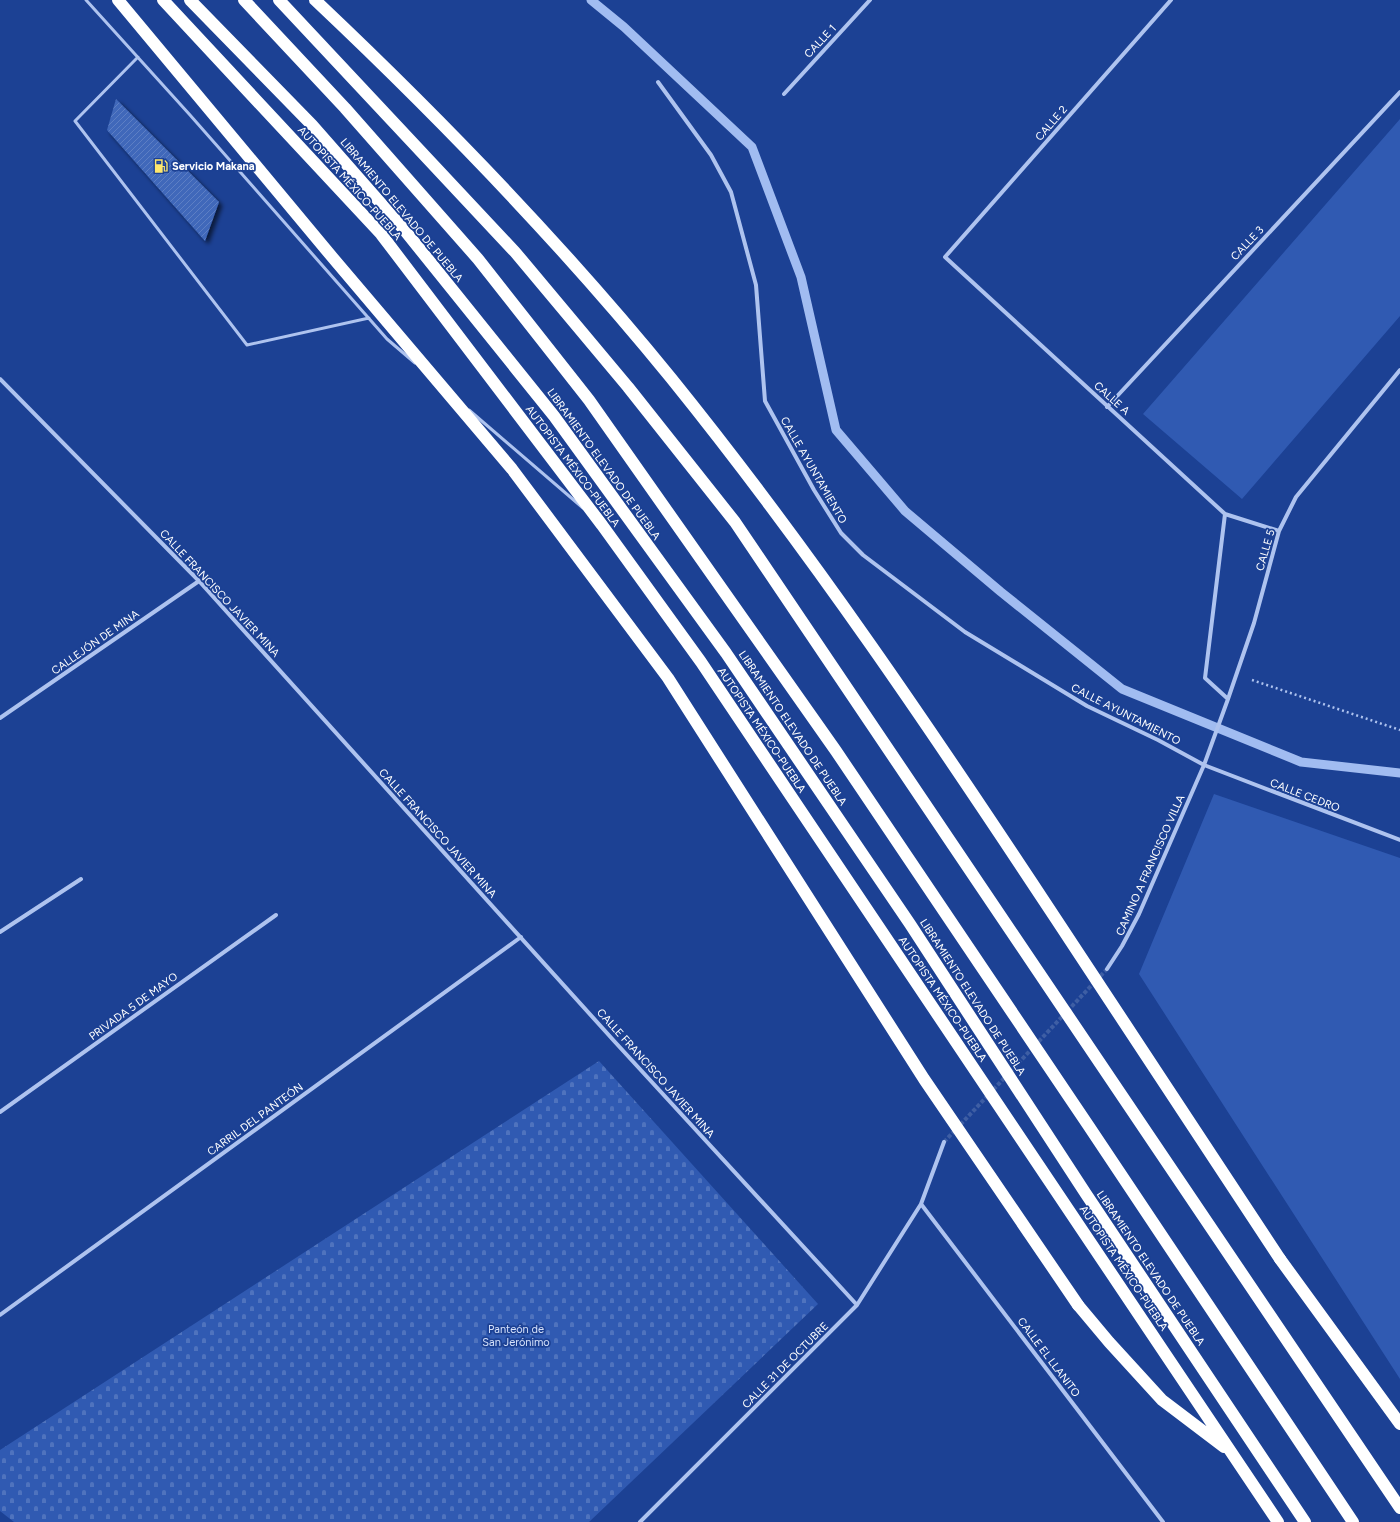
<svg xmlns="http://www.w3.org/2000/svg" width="1400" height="1522" viewBox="0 0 1400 1522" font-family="Figtree,sans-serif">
  <defs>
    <pattern id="cemetery-stones" width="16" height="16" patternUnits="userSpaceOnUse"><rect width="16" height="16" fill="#305ab2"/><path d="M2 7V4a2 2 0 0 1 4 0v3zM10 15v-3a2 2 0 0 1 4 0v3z" fill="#4f73be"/></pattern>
    <pattern id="building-hatch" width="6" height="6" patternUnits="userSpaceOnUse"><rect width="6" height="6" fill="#4068ba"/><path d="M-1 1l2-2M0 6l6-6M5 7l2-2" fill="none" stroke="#5d7fc4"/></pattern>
    <filter id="shadow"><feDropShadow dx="3.5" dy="3.5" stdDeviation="2" flood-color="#0009"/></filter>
  </defs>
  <rect width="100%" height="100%" fill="#1c4194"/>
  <path fill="url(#cemetery-stones)" d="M 599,1061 L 818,1304 L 589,1522 L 14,1522 L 0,1511 L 0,1450 Z"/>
  <path fill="#305ab2" d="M 1400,119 L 1400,316 L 1242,499 L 1143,414 Z
    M 1214,794 L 1400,858 L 1400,1379 L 1139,974 Z"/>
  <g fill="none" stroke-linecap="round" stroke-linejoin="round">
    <path stroke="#a1bcf1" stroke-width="9" d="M 591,0 L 624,27 L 752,147 L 801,277 L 836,430 L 905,511 L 1001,592 L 1122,689 L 1301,762 L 1400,773"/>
  </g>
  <path fill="url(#building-hatch)" filter="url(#shadow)" d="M 116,99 L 219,202 L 205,241 L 107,130 Z"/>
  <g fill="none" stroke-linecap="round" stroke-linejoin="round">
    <path stroke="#3e5ea4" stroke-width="4" stroke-dasharray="4 2" stroke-linecap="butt" d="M 944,1142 L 1107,969"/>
    <path stroke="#aec3ef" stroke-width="2.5" stroke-dasharray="2 3" stroke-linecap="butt" d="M 1252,680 L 1400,730"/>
    <path stroke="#aec3ef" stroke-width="3" d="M 86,0 L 190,115 L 387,339 L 415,363
      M 138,57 L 75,121 L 247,345 L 369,318
      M 469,410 L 583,508"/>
    <path stroke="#aec3ef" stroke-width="4" d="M 1171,0 L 945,257 L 1225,514 L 1279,531
      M 658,82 L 711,155 L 731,192 L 756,285 L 765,401 L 814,490 L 841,533 L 863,555 L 965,632 L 1087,706 L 1158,740 L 1204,765 L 1400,840
      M 784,94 L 870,0
      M 0,379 L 199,581 L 615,1042 L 857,1305
      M 1107,407 L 1400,92
      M 1225,514 L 1205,678 L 1228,699
      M 0,718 L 199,581
      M 0,932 L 81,879
      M 1107,969 L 1122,946 L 1139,914 L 1204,765 L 1228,699 L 1254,623 L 1279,531 L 1296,497 L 1400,370
      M 0,1112 L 276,915
      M 921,1204 L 1163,1522
      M 0,1315 L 521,937
      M 640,1522 L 857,1305 L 921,1204 L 944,1142"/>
    <path stroke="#fff" stroke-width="12" d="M 163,0 L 381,234 L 602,525 L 701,662 L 1278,1522
      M 279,0 L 515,252 L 628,387 L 735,522 L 1400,1508
      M 1280,1259 L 1400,1424
      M 1078,1305 L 1109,1342 L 1162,1400 L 1224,1447"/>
    <path stroke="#fff" stroke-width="12" d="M 118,0 L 333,258 L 512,469 L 668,678 L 924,1079 L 1078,1305
      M 190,0 L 312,125 L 406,232 L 554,416 L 726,653 L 910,924 L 1086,1194 L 1305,1522
      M 244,0 L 345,108 L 478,259 L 589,400 L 836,751 L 1088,1125 L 1353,1522
      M 315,0 C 441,119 562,244 671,378 C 810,550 934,734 1056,919 C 1131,1032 1205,1146 1280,1259"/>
  </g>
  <defs>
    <symbol id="fuel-bare" viewBox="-9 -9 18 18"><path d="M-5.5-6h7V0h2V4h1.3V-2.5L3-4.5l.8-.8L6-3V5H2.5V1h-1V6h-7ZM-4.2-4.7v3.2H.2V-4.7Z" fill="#ffe76c" stroke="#1c4194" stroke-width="2.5" paint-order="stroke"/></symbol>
  </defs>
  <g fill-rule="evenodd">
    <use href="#fuel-bare" x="151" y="156" width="20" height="20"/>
  </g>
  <g text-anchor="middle" stroke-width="3.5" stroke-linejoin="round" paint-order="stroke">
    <g font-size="11" fill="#fff" stroke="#1c4194">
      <text transform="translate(820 41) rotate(-47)" y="4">CALLE 1</text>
      <text transform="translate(1051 123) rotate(-49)" y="4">CALLE 2</text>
      <text transform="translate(350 183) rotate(48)" y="4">AUTOPISTA MÉXICO-PUEBLA</text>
      <text transform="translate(402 210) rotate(50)" y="4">LIBRAMIENTO ELEVADO DE PUEBLA</text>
      <text transform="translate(1247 243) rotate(-47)" y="4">CALLE 3</text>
      <text transform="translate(1112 398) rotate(42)" y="4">CALLE A</text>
      <text transform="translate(604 464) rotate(54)" y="4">LIBRAMIENTO ELEVADO DE PUEBLA</text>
      <text transform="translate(573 466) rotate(53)" y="4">AUTOPISTA MÉXICO-PUEBLA</text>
      <text transform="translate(814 470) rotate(60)" y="4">CALLE AYUNTAMIENTO</text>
      <text transform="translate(1265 550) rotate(-74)" y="4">CALLE 5</text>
      <text transform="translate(220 593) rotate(47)" y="4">CALLE FRANCISCO JAVIER MINA</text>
      <text transform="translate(95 642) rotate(-35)" y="4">CALLEJÓN DE MINA</text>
      <text transform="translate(1126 714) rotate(27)" y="4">CALLE AYUNTAMIENTO</text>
      <text transform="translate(793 728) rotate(56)" y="4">LIBRAMIENTO ELEVADO DE PUEBLA</text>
      <text transform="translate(762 730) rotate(56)" y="4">AUTOPISTA MÉXICO-PUEBLA</text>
      <text transform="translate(1305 795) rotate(21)" y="4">CALLE CEDRO</text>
      <text transform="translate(438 833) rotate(48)" y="4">CALLE FRANCISCO JAVIER MINA</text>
      <text transform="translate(1150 865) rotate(-66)" y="4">CAMINO A FRANCISCO VILLA</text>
      <text transform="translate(973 997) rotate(57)" y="4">LIBRAMIENTO ELEVADO DE PUEBLA</text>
      <text transform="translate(943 999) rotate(56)" y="4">AUTOPISTA MÉXICO-PUEBLA</text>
      <text transform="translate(133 1006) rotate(-36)" y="4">PRIVADA 5 DE MAYO</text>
      <text transform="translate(656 1073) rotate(48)" y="4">CALLE FRANCISCO JAVIER MINA</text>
      <text transform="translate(255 1119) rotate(-36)" y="4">CARRIL DEL PANTEÓN</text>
      <text transform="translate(1124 1268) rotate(56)" y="4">AUTOPISTA MÉXICO-PUEBLA</text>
      <text transform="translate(1151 1268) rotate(56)" y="4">LIBRAMIENTO ELEVADO DE PUEBLA</text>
      <text transform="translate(1049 1357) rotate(53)" y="4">CALLE EL LLANITO</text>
      <text transform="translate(785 1365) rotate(-45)" y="4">CALLE 31 DE OCTUBRE</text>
    </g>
    <g font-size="11" font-weight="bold" fill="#fff" stroke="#1c4194" text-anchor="start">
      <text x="172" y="170">Servicio Makana</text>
    </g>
    <g font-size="11" fill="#d5e1fb" stroke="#1c4194">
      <text x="516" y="1333">Panteón de<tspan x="516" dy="13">San Jerónimo</tspan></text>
    </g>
  </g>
</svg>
